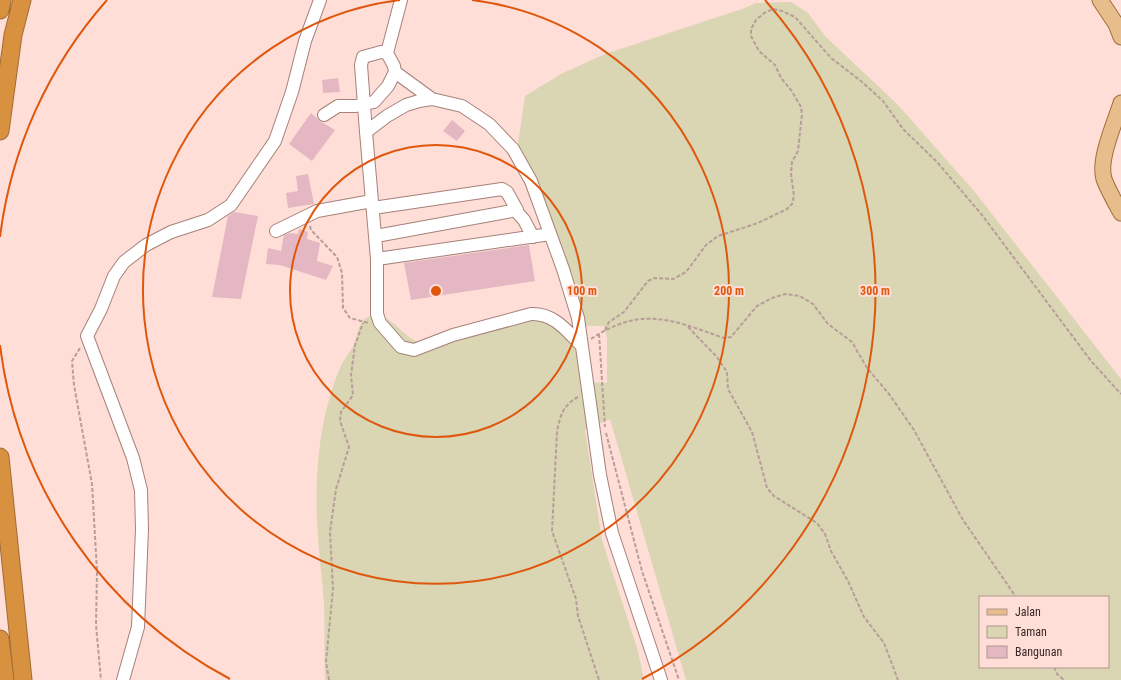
<svg xmlns="http://www.w3.org/2000/svg" width="1121" height="680" viewBox="0 0 1121 680" font-family="'Roboto Condensed',sans-serif">
  <rect width="100%" height="100%" fill="#feded7"/>
  <path fill="#dad5b3" fill-rule="evenodd" d="M 791,2 L 808,13 L 825,36 L 898,105 L 974,191 L 1121,379 L 1121,680 L 686,680 L 610,419 L 585,430 L 602,540 L 638,651 L 644,680 L 325,680 C 324,655 325,630 324,604 C 322,576 318,548 317,520 C 315,468 320,414 341,366 C 344,359 350,352 354,345 C 358,337 358,320 368,317 C 393,310 402,340 422,343 L 538,310 C 549,310 567,318 572,329 C 579,345 582,365 587,382 L 607,383 L 607,337 L 604,326 L 582,326 L 536,187 L 518,144 L 525,96 L 561,74 L 605,54 L 742,9 L 756,3 ZM 980,597 L 1108,597 L 1108,667 L 980,667 Z"/>
  <path fill="#e4b7c3" d="M 338,78 L 340,92 L 323,93 L 322,80 Z
    M 311,113 L 320,121 L 335,130 L 312,161 L 289,144 Z
    M 452,120 L 465,131 L 457,141 L 443,131 Z
    M 308,174 L 314,204 L 288,208 L 286,193 L 298,191 L 296,176 Z
    M 234,212 L 258,216 L 241,299 L 212,297 L 228,216 Z
    M 299,229 L 308,232 L 307,239 L 320,243 L 317,261 L 333,266 L 326,280 L 280,265 L 266,264 L 268,248 L 281,251 L 284,235 L 290,233 L 298,234 Z
    M 529,245 L 535,281 L 411,300 L 404,263 Z"/>
  <g fill="none" stroke-linecap="round" stroke-linejoin="round">
    <defs>
      <path id="minor" d="M 387,53 L 401,0
        M 324,115 L 338,106 L 356,106 L 374,102 L 388,86 L 395,72
        M 366,132 L 361,65 L 363,57 L 381,52 L 387,53 L 394,66 L 395,72 L 432,99
        M 373,208 L 502,189 L 507,192 L 517,210 L 376,236
        M 516,211 L 524,220 L 533,237
        M 276,231 L 317,211 L 372,201
        M 377,259 L 550,234
        M 582,346 C 567,331 554,313 531,314 L 453,335 L 414,350 L 401,347 L 380,323 L 377,314 L 377,259 L 366,132 L 387,116 L 406,105 L 419,101 L 432,99 L 462,106 L 489,124 L 513,149 L 531,181 L 563,269 L 578,318 L 600,475 L 612,533 L 661,680
        M 123,680 L 138,627 L 142,529 L 141,490 L 133,458 L 87,336 L 101,309 L 114,276 L 124,262 L 146,245 L 171,232 L 208,220 L 231,205 L 275,141 L 292,92 L 305,41 L 320,0"/>
      <path id="major" d="M 1100,0 L 1116,24 L 1121,37
        M 1121,103 C 1115,123 1098,159 1104,179 C 1108,190 1115,202 1121,213"/>
      <path id="highway" d="M 0,10 L 2,0
        M 0,131 L 13,35 L 22,0
        M 0,457 L 23,680
        M 0,639 L 5,680"/>
    </defs>
    <use href="#minor" stroke="#a58179" stroke-width="14"/>
    <use href="#major" stroke="#a06d36" stroke-width="17"/>
    <use href="#highway" stroke="#a06d36" stroke-width="19"/>
    <path stroke="#b89e98" stroke-width="2" stroke-dasharray="4 2" stroke-linecap="butt" d="M 310,226 L 311,230 L 337,257 L 342,273 L 343,308 L 350,318 L 369,323
      M 688,327 L 717,357 L 727,372 L 728,389 L 752,432 L 767,488 L 774,496 L 817,523 L 825,534 L 831,551 L 848,581 L 864,617 L 884,643 L 898,680
      M 605,330 L 609,322 L 624,312 L 648,281 L 654,278 L 673,279 L 686,272 L 706,245 L 718,236 L 758,223 L 787,209 L 792,204 L 794,196 L 791,174 L 792,162 L 798,151 L 802,114 L 801,107 L 791,90 L 781,78 L 775,65 L 759,51 L 751,36 L 751,29 L 756,20 L 764,13 L 773,9 L 782,11 L 795,17 L 831,58 L 861,81 L 883,101 L 903,129 L 937,162 L 982,215 L 1091,361 L 1121,394
      M 599,334 L 605,427
      M 591,339 C 642,305 672,320 724,338 L 731,337 L 757,306 L 772,298 L 785,294 L 800,296 L 813,304 L 828,324 L 852,342 L 867,368 L 889,394 L 914,430 L 963,520 L 1016,597
      M 80,348 L 72,361 L 74,385 L 92,484 L 97,571 L 96,625 L 101,680
      M 578,397 C 563,405 560,416 557,432 L 552,531 L 576,599 L 578,616 L 599,680
      M 606,433 L 642,571 L 679,680
      M 1054,667 L 1057,674 L 1064,680
      M 329,680 L 326,662 L 333,589 L 330,532 L 336,489 L 349,447 L 340,421 L 341,412 L 353,395 L 351,375 L 355,345 L 363,323"/>
    <use href="#minor" stroke="#fff" stroke-width="12"/>
    <use href="#major" stroke="#e8bd8c" stroke-width="15"/>
    <use href="#highway" stroke="#d8913f" stroke-width="17"/>
  </g>
  <g fill="none" stroke="#df570d" stroke-width="2">
    <circle cx="436" cy="291" r="146"/>
    <path d="M472 0A293 293 0 1 1 400 0"/>
    <path d="M230 679A439 439 0 0 1 0 345M0 237A439 439 0 0 1 107 0M765 0A439 439 0 0 1 642 679"/>
  </g>
  <circle cx="436" cy="291" r="6" fill="#df570d" stroke="#feded7" stroke-width="2"/>
  <g font-size="12" text-anchor="middle" font-weight="bold" fill="#df570d" stroke="#feded7" stroke-width="4" stroke-linejoin="round" paint-order="stroke">
    <text x="582" y="295">100 m</text>
    <text x="729" y="295">200 m</text>
    <text x="875" y="295">300 m</text>
  </g>
  <rect x="979" y="596" width="130" height="72" fill="#feded7" stroke="#af9690"/>
  <rect x="987" y="609" width="20" height="6" fill="#e8bd8c" stroke="#af9690"/>
  <text x="1015" y="616" font-size="12" fill="#382926">Jalan</text>
  <rect x="987" y="626" width="20" height="12" fill="#dad5b3" stroke="#af9690"/>
  <text x="1015" y="636" font-size="12" fill="#382926">Taman</text>
  <rect x="987" y="646" width="20" height="12" fill="#e4b7c3" stroke="#af9690"/>
  <text x="1015" y="656" font-size="12" fill="#382926">Bangunan</text>
</svg>
